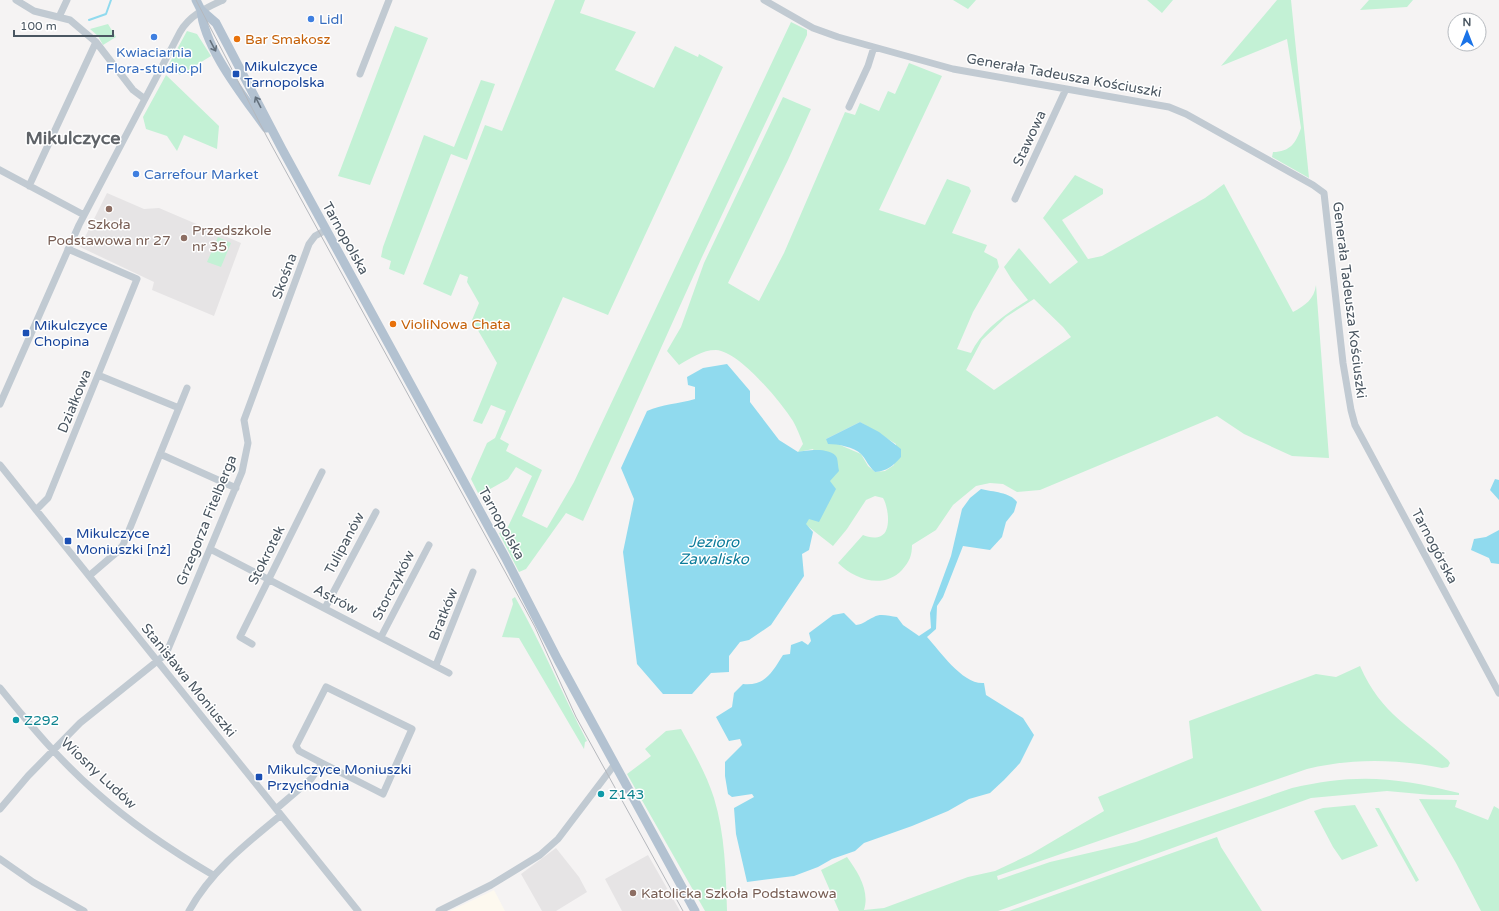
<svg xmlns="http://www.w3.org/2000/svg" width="1499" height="911" viewBox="0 0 1499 911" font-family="'Varela Round',sans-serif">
  <rect width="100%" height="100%" fill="#f5f3f3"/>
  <path fill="#fdf9ef" d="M 494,890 L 505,911 L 450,911 Z"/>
  <path fill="#e6e4e5" d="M 107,193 L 144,209 L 159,208 L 241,243 L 214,316 L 152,290 L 154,282 L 80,247 Z
    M 556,848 L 579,877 L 587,892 L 556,911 L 542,911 L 521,874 Z
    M 648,855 L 680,911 L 622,911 L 605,879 Z"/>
  <path fill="#c3f1d5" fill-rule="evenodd" d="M 555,0 L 585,0 L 580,13 L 636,32 L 615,70 L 654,88 L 675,46 L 698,57 L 699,54 L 723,67 L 608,315 L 563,297 L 500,439 L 509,444 L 506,451 L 542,470 L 522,516 L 547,528 L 574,482 L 791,22 L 807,30 L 807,35 L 702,257 L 583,521 L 566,513 L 526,569 L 519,572 L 499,533 L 506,531 L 532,476 L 516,467 L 508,479 L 483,493 L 478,493 L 471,479 L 487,443 L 495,438 L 506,411 L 491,405 L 482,424 L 473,421 L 497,363 L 472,320 L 479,303 L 467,282 L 468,277 L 460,274 L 451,296 L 423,284 L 485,125 L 502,131 Z
    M 953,0 L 976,0 L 968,9 Z
    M 1147,0 L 1173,0 L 1162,13 Z
    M 1277,0 L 1291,0 L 1309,178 L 1272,157 L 1273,152 C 1290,152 1296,143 1301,128 L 1287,39 L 1221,66 Z
    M 1369,0 L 1413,0 L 1407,7 L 1360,10 Z
    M 108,24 L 116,37 L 103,45 L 98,36 L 90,29 Z
    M 395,26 L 428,38 L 370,185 L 338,176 Z
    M 187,31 L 197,34 L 211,56 L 180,75 L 169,64 Z
    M 909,63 L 942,76 L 879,210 L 925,225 L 947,179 L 969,187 L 971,191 L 952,233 L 987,245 L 984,252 L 997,259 L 999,267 L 973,312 L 957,349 L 971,353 C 982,330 1007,313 1028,300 L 1012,280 L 1004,267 L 1019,248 L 1050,284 L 1078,262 L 1043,218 L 1075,175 L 1103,189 L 1103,194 L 1062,220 L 1088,259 L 1102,256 L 1205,198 L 1224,184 L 1293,312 C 1306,305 1314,299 1316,285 L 1329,458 L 1292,456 L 1244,434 L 1217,416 L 1040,490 L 1017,492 L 1003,484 L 990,483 L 976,486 L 953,505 L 936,530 L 912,545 C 912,556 909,562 902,570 C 883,590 854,579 838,563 L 863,535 C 868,537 875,539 881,536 C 892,531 888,506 883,498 L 875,496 L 866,500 L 847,529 L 833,546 L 805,524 L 830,481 L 813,449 L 798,452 L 803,444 C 800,436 797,428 793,421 C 781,402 739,351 716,350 C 702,350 691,358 679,365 L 667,351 L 681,327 L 704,263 L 783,97 L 811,109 L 788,160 L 728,283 L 759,301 L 784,253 L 845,112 L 855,115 L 860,103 L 879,111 L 888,91 L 895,94 ZM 1034,299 L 1063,327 L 1071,337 L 994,390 L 966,370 L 982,340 L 1006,317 ZM 860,422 L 896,444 L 894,465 L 885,471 L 875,472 L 868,466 L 861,454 L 826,439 Z
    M 166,75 L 219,126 L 217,149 L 184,135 L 177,151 L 167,136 L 146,129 L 143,117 Z
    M 481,80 L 495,84 L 467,160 L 451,154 L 404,275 L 389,269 L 391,261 L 381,257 L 383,247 L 424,135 L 454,147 Z
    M 218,237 L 231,243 L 221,267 L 207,262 Z
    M 515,597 C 542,644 562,694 587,741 L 585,742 L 584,749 L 519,638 L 502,637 L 513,604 L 512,599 Z
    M 1360,666 C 1382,716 1411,726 1448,760 L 1450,763 L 1448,767 L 1442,768 C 1397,759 1352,758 1307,769 L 997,876 L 998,880 L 1050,862 L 1136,842 L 1292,788 C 1356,773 1397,777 1459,793 L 1459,795 L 1431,795 L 1387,791 L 1311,798 L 998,911 L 839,911 L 821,870 L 847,857 C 858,872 870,891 864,910 L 884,908 L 968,877 L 995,871 L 1031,854 L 1104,811 L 1098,797 L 1193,758 L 1189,721 L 1316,674 L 1336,677 Z
    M 681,729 C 693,751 706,773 714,798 C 725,834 726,874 727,911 L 705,911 L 627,774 L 651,756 L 645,749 L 666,731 Z
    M 1419,799 L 1457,800 L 1455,807 L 1488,820 L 1494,806 L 1499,809 L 1499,911 L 1481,911 L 1456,863 Z
    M 1355,805 L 1378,846 L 1342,860 L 1333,847 L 1314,811 L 1323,808 Z
    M 1375,808 L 1379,808 L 1419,880 L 1416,882 Z
    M 1217,837 L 1221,847 L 1262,911 L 1009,911 Z"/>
  <path fill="#90daee" d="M 727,364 L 750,391 L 750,402 L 779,440 L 798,452 C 807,450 832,447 837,458 C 838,462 838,467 839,471 L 830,481 L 836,489 L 819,522 L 809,519 L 806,524 L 813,532 L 809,550 L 802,554 L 804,576 L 771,625 L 749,640 L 740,642 L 729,656 L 729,672 L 711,673 L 692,694 L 663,694 L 637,664 L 623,552 L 634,499 L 621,468 L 647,411 C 662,404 678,404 695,399 L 695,387 L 688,385 L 687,377 L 703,368 Z
    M 860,422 L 879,432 L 901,449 L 901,457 C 893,466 887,471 875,472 C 868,466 866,459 861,454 C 854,447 838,444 828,444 L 826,439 Z
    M 1495,479 L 1499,480 L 1499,500 L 1490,490 Z
    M 981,489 C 993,492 1010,492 1017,502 L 1014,512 L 1006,522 L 1002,537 L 990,550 L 963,546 L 943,597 L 937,606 L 936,629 L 927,637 C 940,651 963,685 984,683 L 986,695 L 1023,718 L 1034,735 L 1020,763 L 1004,780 L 990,793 L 969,799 L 948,811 L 912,826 L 864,843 L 855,851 L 832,859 L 818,867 L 794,876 L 747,882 L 736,834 L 734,808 L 754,797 L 752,794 L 732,797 L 728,794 L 725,776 L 725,762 L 742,745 L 740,739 L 729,741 L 716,717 L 732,707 L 734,693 L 743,684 C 766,686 772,672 783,655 L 790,654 L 791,645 L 802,641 L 808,645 L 811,641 L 809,633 L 833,615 L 844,613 L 856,625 C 865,624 866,620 874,617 C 880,613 889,616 897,617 L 903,625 L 919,636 L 931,628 L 930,613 L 951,556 L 962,509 L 970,498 Z
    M 1499,530 L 1499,564 L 1491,563 L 1489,558 L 1471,550 L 1474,539 L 1486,537 Z"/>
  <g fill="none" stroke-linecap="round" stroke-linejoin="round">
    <path stroke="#90daee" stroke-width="2" d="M 89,20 L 106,14 L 111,0"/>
    <path stroke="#c1cad2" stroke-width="7" d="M 16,0 L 34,11 L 70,20 L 96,42 L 133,90 L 145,99
      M 764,0 L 813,28 L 838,37 L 953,69 L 1169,107 L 1186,114 L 1313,185 L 1324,193 L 1343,363 L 1351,410 L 1355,425 L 1499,693
      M 59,17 L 67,0
      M 360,74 L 389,0
      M 849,107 L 868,66 L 874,47
      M 0,170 L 84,215
      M 29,186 L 96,42
      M 1015,199 L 1066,89
      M 98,375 L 179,408
      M 0,404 L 79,225 L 180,32 C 190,15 206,8 223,0
      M 160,454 L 236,488
      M 0,465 L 358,911
      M 36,510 L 48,498 L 137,279 L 68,249
      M 210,549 L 449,673
      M 89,576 L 117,552 L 123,545 L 187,388
      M 325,608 L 376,512
      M 381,637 L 429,545
      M 252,644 L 240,637 L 322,472
      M 436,665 L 473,572
      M 0,688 C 30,725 61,762 97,793 C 133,825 172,851 213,875
      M 0,809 L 28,776 L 80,723 L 166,654 L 242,472 L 248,443 L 244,420 L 309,244 L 315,236 L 326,230
      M 276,809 L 311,779 L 322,763 L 299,751 L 296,746 L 326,687 L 412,729 L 383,794 L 322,763
      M 0,859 L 33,882 L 84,911
      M 189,911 C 211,871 247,843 281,815
      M 439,911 L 491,885 L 540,855 L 558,839 L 615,764"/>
    <path stroke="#b3c2d1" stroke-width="9" d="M 196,0 L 201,10 L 216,23 L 282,149 L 505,557 L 558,660 L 695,911
      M 201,10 C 204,48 244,97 266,128"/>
    <path stroke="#b5b8bd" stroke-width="1" d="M 196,0 L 267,137 L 509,579 L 535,627 L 576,717 L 683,911"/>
  </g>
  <defs><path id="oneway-shaft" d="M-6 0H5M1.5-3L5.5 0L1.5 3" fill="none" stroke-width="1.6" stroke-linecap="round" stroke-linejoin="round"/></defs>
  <g stroke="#64717d">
    <use href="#oneway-shaft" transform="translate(213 46) rotate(62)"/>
    <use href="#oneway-shaft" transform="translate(258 102) rotate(-117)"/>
  </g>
  <g fill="#3f7fe0" stroke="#fff" stroke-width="1.5">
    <circle cx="311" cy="19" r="4"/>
    <circle cx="154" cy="37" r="4"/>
    <circle cx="136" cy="174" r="4"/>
  </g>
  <g fill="#e8710a" stroke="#fff" stroke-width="1.5">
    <circle cx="237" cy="39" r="4"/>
    <circle cx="393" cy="324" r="4"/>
  </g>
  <g fill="#1a4fb4" stroke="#fff" stroke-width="1.5">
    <rect x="232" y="70" width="8" height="8" rx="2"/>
    <rect x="22" y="329" width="8" height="8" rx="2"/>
    <rect x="64" y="537" width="8" height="8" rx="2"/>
    <rect x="255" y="773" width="8" height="8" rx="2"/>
  </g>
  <g fill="#8d6e63" stroke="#fff" stroke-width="1.5">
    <circle cx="109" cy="209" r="4"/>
    <circle cx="184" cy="238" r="4"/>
    <circle cx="633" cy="893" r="4"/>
  </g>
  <g fill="#0f9aa8" stroke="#fff" stroke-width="1.5">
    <circle cx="16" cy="720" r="4"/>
    <circle cx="601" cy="794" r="4"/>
  </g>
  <g text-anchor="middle" stroke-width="3" stroke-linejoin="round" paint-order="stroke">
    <g font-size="14" fill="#366cbe" stroke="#fff" text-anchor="start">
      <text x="319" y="24">Lidl</text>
      <text x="154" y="57" text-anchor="middle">Kwiaciarnia<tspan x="154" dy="16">Flora-studio.pl</tspan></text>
      <text x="144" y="179">Carrefour Market</text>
    </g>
    <g font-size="14" fill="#c56008" stroke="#fff" text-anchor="start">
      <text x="245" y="44">Bar Smakosz</text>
      <text x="401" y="329">VioliNowa Chata</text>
    </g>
    <g font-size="14" fill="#164399" stroke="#fff" text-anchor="start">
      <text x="244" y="71">Mikulczyce<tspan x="244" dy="16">Tarnopolska</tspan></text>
      <text x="34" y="330">Mikulczyce<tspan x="34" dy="16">Chopina</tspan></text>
      <text x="76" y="538">Mikulczyce<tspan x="76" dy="16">Moniuszki [nż]</tspan></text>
      <text x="267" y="774">Mikulczyce Moniuszki<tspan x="267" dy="16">Przychodnia</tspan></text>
    </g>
    <g font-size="14" fill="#4a5661" stroke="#fff">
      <text transform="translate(1064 75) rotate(10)" y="5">Generała Tadeusza Kościuszki</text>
      <text transform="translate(1029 138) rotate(-65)" y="5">Stawowa</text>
      <text transform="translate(346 238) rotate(61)" y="5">Tarnopolska</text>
      <text transform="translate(284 276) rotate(-70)" y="5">Skośna</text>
      <text transform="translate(1350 300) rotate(83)" y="5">Generała Tadeusza Kościuszki</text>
      <text transform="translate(74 401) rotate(-68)" y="5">Działkowa</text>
      <text transform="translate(206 520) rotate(-68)" y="5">Grzegorza Fitelberga</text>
      <text transform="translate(502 523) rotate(61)" y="5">Tarnopolska</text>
      <text transform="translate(344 543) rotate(-62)" y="5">Tulipanów</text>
      <text transform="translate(1435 546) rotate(62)" y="5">Tarnogórska</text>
      <text transform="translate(266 555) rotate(-63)" y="5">Stokrotek</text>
      <text transform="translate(393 585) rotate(-63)" y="5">Storczyków</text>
      <text transform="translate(336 599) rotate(28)" y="5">Astrów</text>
      <text transform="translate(443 614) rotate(-68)" y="5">Bratków</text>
      <text transform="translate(189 680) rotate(51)" y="5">Stanisława Moniuszki</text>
      <text transform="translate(99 773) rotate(43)" y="5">Wiosny Ludów</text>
    </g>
    <g font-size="14" fill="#785e54" stroke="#fff" text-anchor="start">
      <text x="109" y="229" text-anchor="middle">Szkoła<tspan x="109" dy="16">Podstawowa nr 27</tspan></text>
      <text x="192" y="235">Przedszkole<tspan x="192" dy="16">nr 35</tspan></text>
      <text x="641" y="898">Katolicka Szkoła Podstawowa</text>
    </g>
    <g font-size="14" fill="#0d838f" stroke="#fff" text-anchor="start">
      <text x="24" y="725">Z292</text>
      <text x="609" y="799">Z143</text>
    </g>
    <g font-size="15" font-style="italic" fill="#0c7c9b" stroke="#fff">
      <text x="714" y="547">Jezioro<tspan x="714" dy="17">Zawalisko</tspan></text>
    </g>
    <g font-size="18" font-weight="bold" fill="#5f6368" stroke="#fff">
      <text x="73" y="144">Mikulczyce</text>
    </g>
  </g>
  <g transform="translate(1467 32)"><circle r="19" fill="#ffffff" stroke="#b7bbc0"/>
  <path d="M0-3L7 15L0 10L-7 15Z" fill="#1a73e8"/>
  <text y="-6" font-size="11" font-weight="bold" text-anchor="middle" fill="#4a5661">N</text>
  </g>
  <path d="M14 30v6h99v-6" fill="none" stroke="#4a5661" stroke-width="2"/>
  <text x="20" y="30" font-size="12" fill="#4a5661" stroke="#ffffff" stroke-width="3" paint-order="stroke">100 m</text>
</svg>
